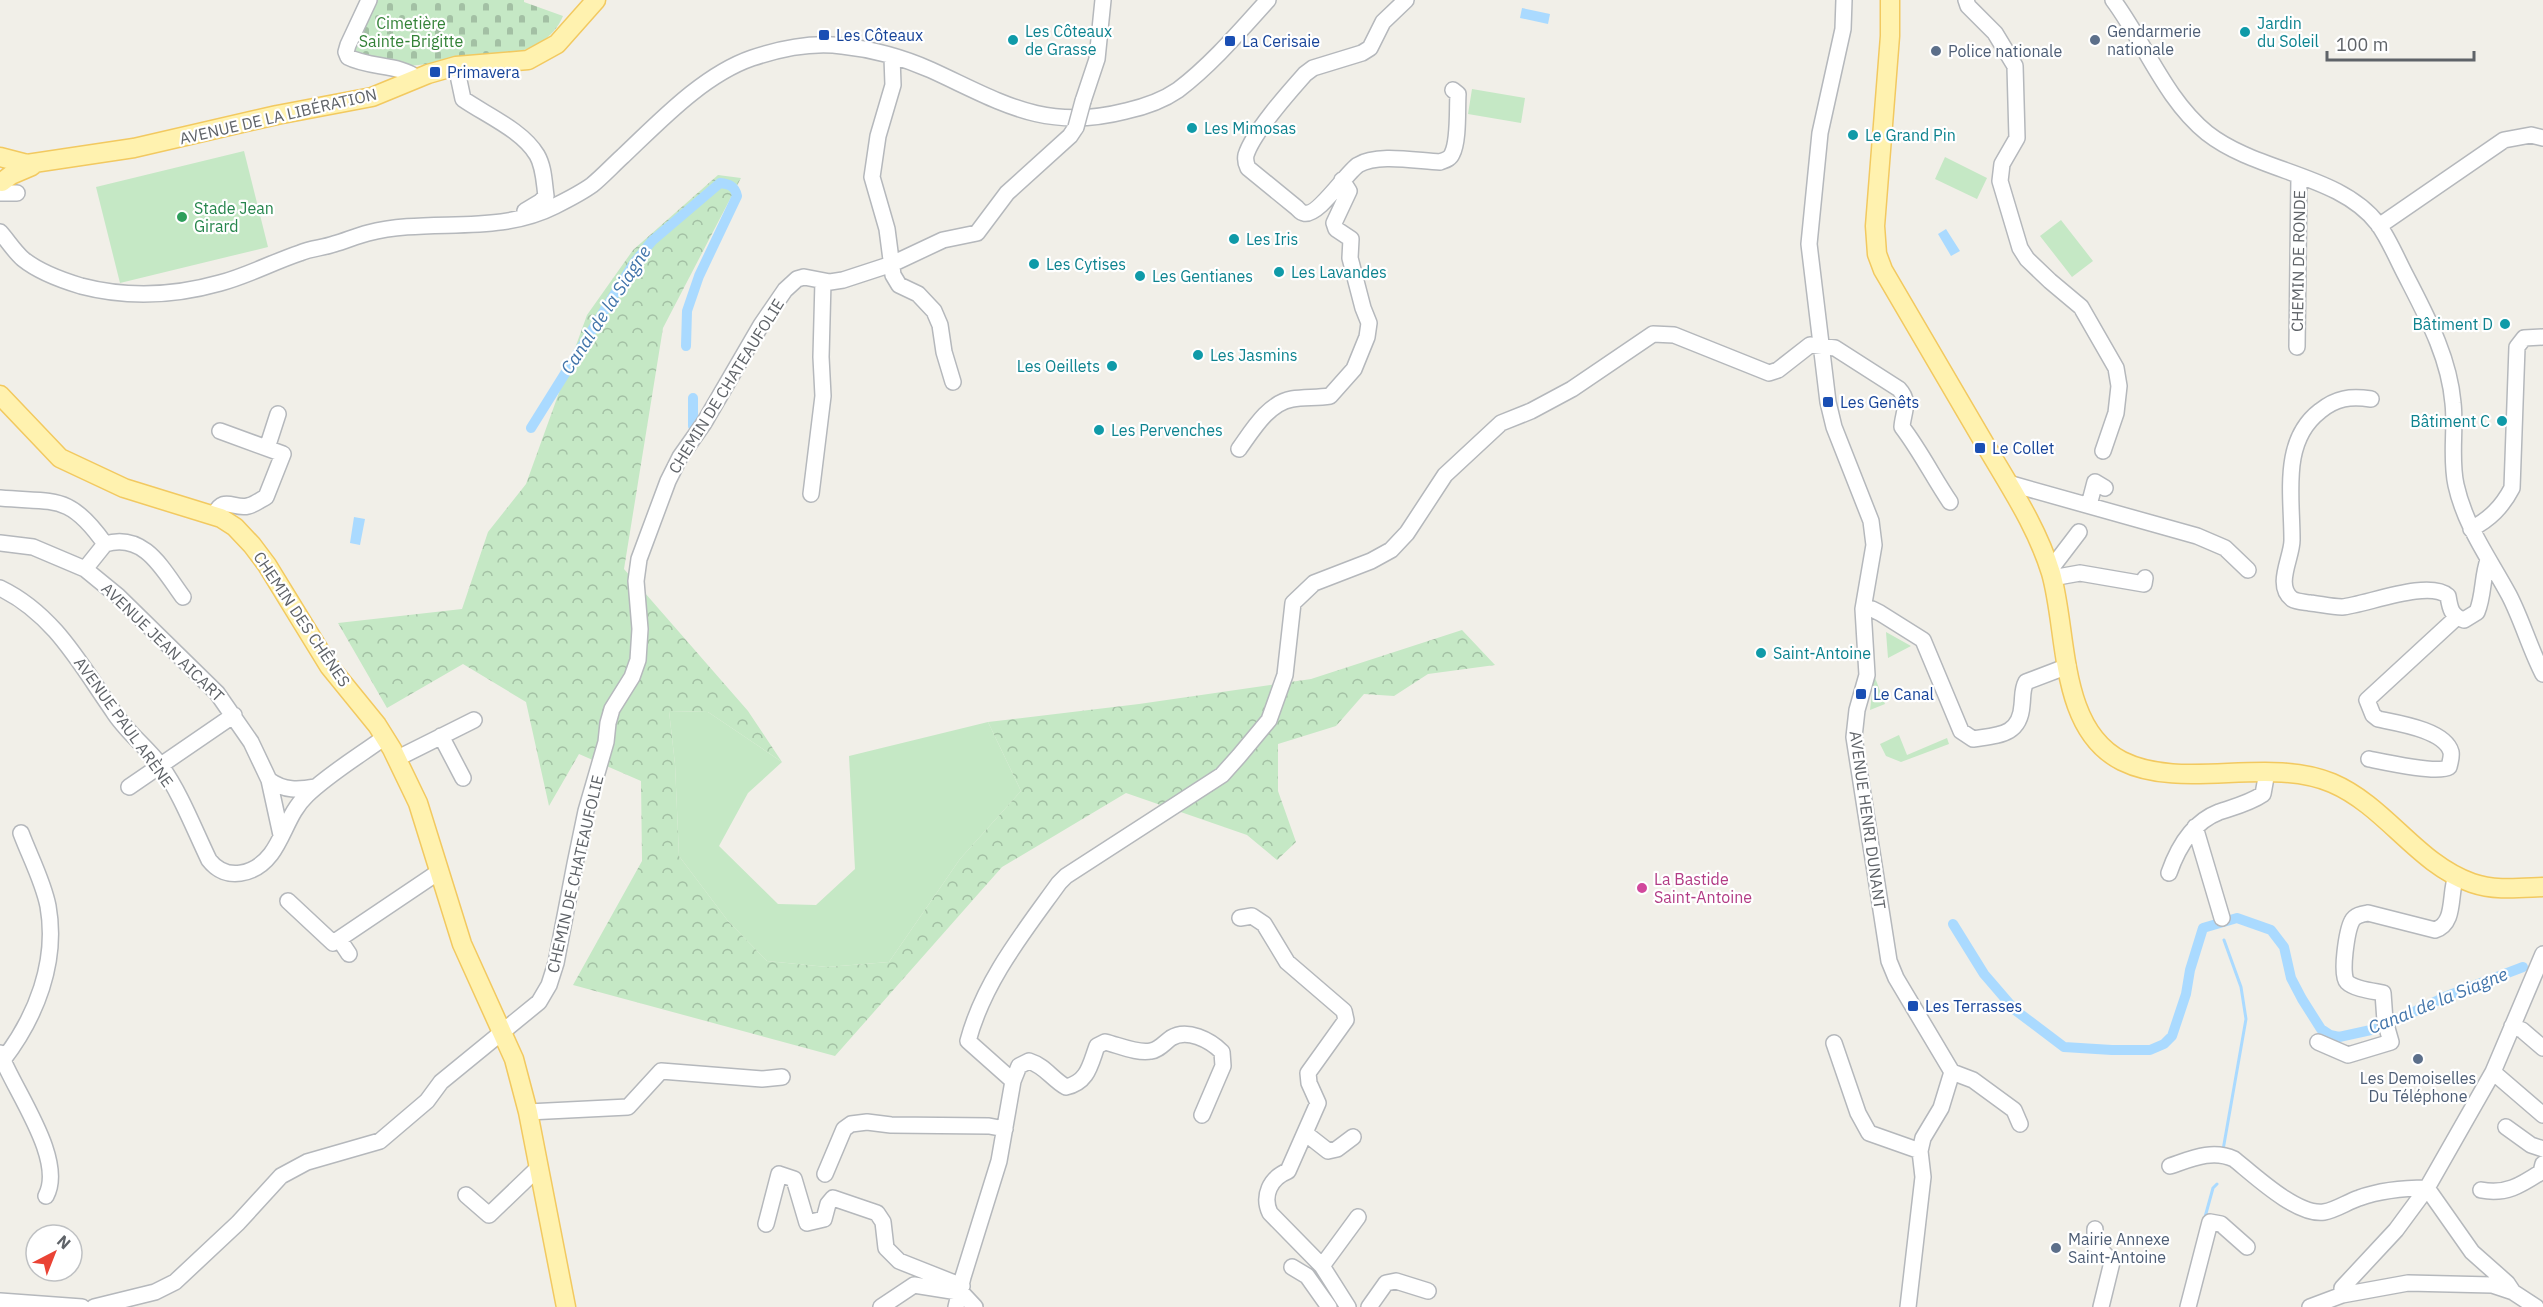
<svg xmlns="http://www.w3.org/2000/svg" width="2543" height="1307" viewBox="0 0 2543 1307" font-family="'IBM Plex Sans',sans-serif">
  <defs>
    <pattern id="forest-crowns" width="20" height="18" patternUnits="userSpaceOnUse" patternTransform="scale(1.5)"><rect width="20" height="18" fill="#c5e8c5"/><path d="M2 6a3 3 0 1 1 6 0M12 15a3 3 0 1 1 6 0" fill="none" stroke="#a3c0a4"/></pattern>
    <pattern id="cemetery-stones" width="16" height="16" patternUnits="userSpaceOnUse" patternTransform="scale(1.5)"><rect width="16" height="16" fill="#c5e8c5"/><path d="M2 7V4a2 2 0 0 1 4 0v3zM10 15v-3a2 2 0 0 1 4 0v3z" fill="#a3c0a4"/></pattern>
  </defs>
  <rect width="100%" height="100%" fill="#f1efe8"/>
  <path fill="#c5e8c5" d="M 1472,89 L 1525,98 L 1521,123 L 1468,114 Z
    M 244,151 L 268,247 L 120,283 L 96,187 Z
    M 1945,157 L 1987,178 L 1977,199 L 1935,179 Z
    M 2061,220 L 2093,261 L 2072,277 L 2040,236 Z
    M 1886,632 L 1911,646 L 1888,658 Z
    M 1874,675 L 1885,704 L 1870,710 Z
    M 669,711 L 708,712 L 782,762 L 748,793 L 719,846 L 778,904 L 816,905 L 855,869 L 849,756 L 988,722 L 1021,791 L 960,859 L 889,962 L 827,967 L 767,961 L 728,921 L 679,856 L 675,764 Z
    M 1899,735 L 1907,755 L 1947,738 L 1949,744 L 1901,762 L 1886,756 L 1880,744 Z"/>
  <path fill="url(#forest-crowns)" d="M 718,175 L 741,178 L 663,328 L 624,569 L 748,711 L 782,762 L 708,712 L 669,711 L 675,764 L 679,856 L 728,921 L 767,961 L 827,967 L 889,962 L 960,859 L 1021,791 L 988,722 L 1139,704 L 1311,679 L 1462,630 L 1495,665 L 1428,674 L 1394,696 L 1364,694 L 1336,726 L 1278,744 L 1278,791 L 1296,842 L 1277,860 L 1247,835 L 1126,793 L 1002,867 L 835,1056 L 573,985 L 642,861 L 641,781 L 579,754 L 549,806 L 526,702 L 463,664 L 387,708 L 338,623 L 462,609 L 488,532 L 526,484 L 587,315 L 633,250 Z"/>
  <path fill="url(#cemetery-stones)" d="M 373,0 L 524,0 L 524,2 L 563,16 C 545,60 486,56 446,61 C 424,64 409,68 386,65 C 375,63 363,55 352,51 Z"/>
  <path fill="#aadaff" d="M 1522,8 L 1550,14 L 1548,24 L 1520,18 Z
    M 1946,229 L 1960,251 L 1951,256 L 1938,234 Z
    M 354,517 L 365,519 L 360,545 L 350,543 Z"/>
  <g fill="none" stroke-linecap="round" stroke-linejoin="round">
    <path stroke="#aadaff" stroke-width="3" d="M 2223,1150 L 2246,1019 L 2241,987 L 2224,940
      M 2205,1217 L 2213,1188 L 2217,1184"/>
    <path stroke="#aadaff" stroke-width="10" d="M 693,398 L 693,426
      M 531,428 L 634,263 L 652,241 L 720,183 C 729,184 735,186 737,196 L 699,276 L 687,311 L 686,346
      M 1953,924 L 1984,974 L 2015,1010 L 2064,1047 L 2112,1050 L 2150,1050 L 2164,1044 L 2172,1036 L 2186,994 L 2190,970 L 2203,928 L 2237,918 L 2271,930 L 2284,947 L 2291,978 L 2302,999 L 2321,1029 L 2330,1035 L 2339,1037 L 2380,1028 L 2447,996 L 2523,967"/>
    <defs>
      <path id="minor" d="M 369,0 L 348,45 L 346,52 L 348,57 C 369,68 400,64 417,78
        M 1406,0 L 1383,22 L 1370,48 L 1362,53 L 1313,68 L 1305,74 C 1289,92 1253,132 1246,155 C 1245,160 1246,164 1248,168 L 1297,208 C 1299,210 1301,213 1304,213 C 1318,217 1346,173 1358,165 C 1377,153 1417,161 1440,162 C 1445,160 1450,159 1452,154 C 1459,141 1457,109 1458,94 L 1453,90
        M 1844,0 L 1843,29 L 1820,133 L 1809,244 L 1828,402 L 1834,427 L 1871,521 L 1874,545 L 1863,609 L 1867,675 L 1857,710 L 1854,737 L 1889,961 L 1896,978 L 1952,1072 L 1941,1108 L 1923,1138 L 1920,1151 L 1923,1177 L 1908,1307
        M 1966,0 L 1968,6 L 1995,33 L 2015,66 L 2017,138 L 2002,164 L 2000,181 L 2020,248 L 2027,259 L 2050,281 L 2081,307 L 2116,368 L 2119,386 L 2116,413 L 2103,451
        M 2113,0 C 2145,43 2165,99 2207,133 C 2258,173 2340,174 2378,224 C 2389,239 2397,259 2406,276 C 2427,317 2449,357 2453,403 C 2456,430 2450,458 2456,485 C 2465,526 2489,558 2509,595 C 2522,620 2530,649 2543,674
        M 892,57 L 893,85 L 878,136 L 872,177 L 887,229 L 893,275 L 899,285 L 918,294 L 934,311 L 940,325 L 944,352 L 953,382
        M 456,66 L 463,99 C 486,115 522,130 537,155 C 544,167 544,182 546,196 L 540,202 L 525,211
        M 1083,101 L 1097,59 L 1103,0
        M 0,193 L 17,193
        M 2379,226 L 2504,140 L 2531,135 L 2543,138
        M 0,232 C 8,241 14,251 23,259 C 39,272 61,280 81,286 C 127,298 174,296 220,283 C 247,276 273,262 300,253 C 311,248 323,248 334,244 C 345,241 356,236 368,233 C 430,217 496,236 555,206 C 567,200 581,193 592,185 C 603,176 613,165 623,156 C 660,121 703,75 752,58 C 779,49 813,42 842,46 C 871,49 904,58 931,70 C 1001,102 1044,132 1126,111 C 1144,107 1162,101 1178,90 C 1211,65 1240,31 1268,0
        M 2297,347 L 2299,176
        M 2371,399 C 2350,396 2336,398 2320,411 C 2281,441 2292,495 2292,539 C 2293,556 2274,585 2292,599 C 2297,602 2304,602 2310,603 C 2320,604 2331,607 2342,607 C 2366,605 2428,579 2448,596 C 2450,608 2451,616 2464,620 L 2477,612 C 2484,595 2482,577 2488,560
        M 267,448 L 278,414
        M 1239,449 C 1252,431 1268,403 1292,399 C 1304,397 1317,398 1330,396 L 1354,369 L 1367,337 L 1369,323 L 1363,308 L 1350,258 L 1351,239 L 1336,229 L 1334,223 L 1349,191 L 1342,180
        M 2008,483 L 2197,536 L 2225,548 L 2248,570
        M 811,494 L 823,396 L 821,357 L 823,281
        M 0,498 C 55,503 69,493 105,544
        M 2089,505 L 2095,482 L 2105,488
        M 214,516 C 223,494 234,510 248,506 C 254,505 260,500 266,497 L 283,454 L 220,431
        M 2471,529 C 2490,519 2502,507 2512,488 L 2517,347 L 2524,338 L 2543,337
        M 0,543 L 33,547 L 85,569 L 118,596 L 217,693 L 251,742 L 269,780 L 281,835
        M 85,569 L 105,544 C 145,532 163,570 183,597
        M 2050,570 L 2079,532
        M 2052,578 L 2080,573 L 2144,584 L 2145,578
        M 0,588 C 54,614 80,664 113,711 C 126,732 147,747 161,766 C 181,794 194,829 209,860 C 226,882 255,875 271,854 C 285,835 289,812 307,795 C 330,773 359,756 385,737
        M 1863,609 L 1872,609 L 1880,613 L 1923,640 L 1961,731 L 1973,739 C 1998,735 2020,736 2022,705 C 2023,697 2022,689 2026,682 L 2068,666
        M 441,736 L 463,778
        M 398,758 L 474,720
        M 2369,759 C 2384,762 2438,774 2449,767 C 2450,762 2452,757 2451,752 C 2445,730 2397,723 2378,719 L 2373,715 L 2367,700 L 2456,618
        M 269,780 C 284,791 298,790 316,787
        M 129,787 L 234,715
        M 2195,827 L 2222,918
        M 2169,873 C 2178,847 2193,822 2219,812 C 2234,807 2250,803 2263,794 L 2267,772
        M 288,901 L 333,943 L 339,939
        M 1240,918 L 1252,916 L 1264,924 L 1287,962 L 1344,1011 L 1346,1020 L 1308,1073 L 1309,1083 L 1318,1103 L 1288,1171 C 1270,1178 1262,1196 1270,1213 L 1322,1266 L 1348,1307
        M 349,954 L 339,939 L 440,871
        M 2512,1026 L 2522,1030 L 2543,1048
        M 2318,1042 L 2348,1055 L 2391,1042 L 2385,1021 L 2383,993 C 2373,991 2354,989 2347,982 C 2340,975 2347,930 2352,921 C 2355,915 2362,914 2368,913 L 2435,930 C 2456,924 2449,894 2456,876
        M 1834,1043 L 1858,1113 L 1869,1133 L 1920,1151
        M 0,1053 C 13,1089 66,1159 46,1196
        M 3,1060 C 36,1017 58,962 48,906 C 43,881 30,857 21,833
        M 1952,1072 L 1973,1080 L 2014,1110 L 2020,1124
        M 2493,1072 L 2543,1115
        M 1013,1081 L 968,1041 C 984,981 1023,933 1059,883 L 1066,876 L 1222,775 L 1239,756 L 1269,720 L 1285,675 L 1293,603 L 1314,583 L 1371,561 L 1391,550 L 1407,533 L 1445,475 L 1501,423 L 1531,411 L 1572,389 L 1653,334 L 1674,335 L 1769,373 L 1778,370 L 1810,345 L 1835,348 L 1899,389 C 1911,402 1903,412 1902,427 C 1921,452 1933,477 1950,502
        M 528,1112 L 628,1107 L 661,1071 L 762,1079 L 782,1077
        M 2506,1127 L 2531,1145 L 2543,1149
        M 1305,1133 L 1328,1151 L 1337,1149 L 1353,1137
        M 2170,1166 C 2191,1159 2212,1149 2234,1159 C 2254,1175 2297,1216 2324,1212 C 2336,1210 2347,1202 2359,1198 C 2381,1190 2404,1188 2427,1188 L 2472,1252 L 2507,1283 L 2513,1292
        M 825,1174 L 844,1129 L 851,1124 L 867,1122 L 891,1125 L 989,1126 L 1005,1129
        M 2481,1190 C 2506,1195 2521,1185 2541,1172 L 2543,1164
        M 466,1195 L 489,1215 L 539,1167
        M 766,1224 L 779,1174 L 794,1179 L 807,1223 L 824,1219 L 828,1204 L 833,1198 L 877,1213 L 883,1222 L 886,1248 L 899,1261 L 962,1286
        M 2095,1229 L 2095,1244 L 2112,1262 L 2101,1307
        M 1322,1266 L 1358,1217
        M 1292,1267 L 1307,1276 L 1329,1307
        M 961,1292 L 975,1307
        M 2342,1295 L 2342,1288 L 2396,1230 L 2427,1188 L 2493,1072 L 2543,954
        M 0,1301 L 82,1307
        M 94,1307 L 155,1292 L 175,1282 L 238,1223 L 281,1176 L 307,1162 L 380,1141 L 427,1101 L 441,1082 L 539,1002 L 549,985 L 556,963 L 575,864 L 586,811 L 606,742 L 608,723 L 612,709 L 632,677 L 638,660 L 640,629 L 636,581 L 639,559 L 668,481 L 680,457 L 704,423 L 761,325 L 785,290 L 797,279 L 804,277 L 830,282 L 843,280 L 892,264 L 943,240 L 977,233 L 1007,193 L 1070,136 L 1076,127
        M 881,1307 L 914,1285 L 958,1292
        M 956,1307 L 963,1277 L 999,1161 L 1013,1081 L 1019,1066 L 1029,1061 C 1045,1066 1052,1079 1066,1087 C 1088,1082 1090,1065 1097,1046 L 1105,1042 C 1118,1045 1138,1054 1151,1051 C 1159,1050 1164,1043 1171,1038 C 1187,1028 1210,1040 1222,1052 L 1223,1066 L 1202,1115
        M 1369,1307 L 1386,1283 L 1396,1281 L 1428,1291
        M 2188,1307 L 2210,1222 L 2221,1224 L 2247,1247
        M 2310,1307 L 2342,1295 L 2408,1283 L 2492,1285 L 2513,1292 L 2536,1307"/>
      <path id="major" d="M 1890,0 L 1890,36 L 1875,226 L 1877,254 L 1883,270 C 1918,329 1952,388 1986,446 C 2010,487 2037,527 2051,573 C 2068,632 2058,729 2122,761 C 2182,791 2268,756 2332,783 C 2386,806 2417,864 2472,883 C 2495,891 2519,888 2543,887
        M 0,157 L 27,164 L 134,148 L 277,115 L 372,97 L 428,74 L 456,66 L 528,60 L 557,44 L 596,0
        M 2,182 L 11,175 L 32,166
        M 0,395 L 60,458 L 124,488 L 221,518 L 235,527 L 252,545 L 267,565 L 329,666 L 377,725 L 392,749 L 418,803 L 462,944 L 514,1059 L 528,1112 L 566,1307"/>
    </defs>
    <use href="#minor" stroke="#b5b8bc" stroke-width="18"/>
    <use href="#major" stroke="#f2c960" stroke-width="21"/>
    <use href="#minor" stroke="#fff" stroke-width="15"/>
    <use href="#major" stroke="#fff2af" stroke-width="18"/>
    <defs>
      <path id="minor-bridge" d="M 1076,127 L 1083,101"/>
    </defs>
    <use href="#minor-bridge" stroke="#b5b8bc" stroke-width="18" stroke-linecap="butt"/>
    <use href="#minor-bridge" stroke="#fff" stroke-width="15"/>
  </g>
  <g fill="#0f9aa8" stroke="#fff" stroke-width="2">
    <circle cx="2245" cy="32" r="6"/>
    <circle cx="1013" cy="40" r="6"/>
    <circle cx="1192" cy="128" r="6"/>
    <circle cx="1853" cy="135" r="6"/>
    <circle cx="1234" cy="239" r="6"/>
    <circle cx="1034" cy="264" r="6"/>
    <circle cx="1279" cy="272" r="6"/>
    <circle cx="1140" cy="276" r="6"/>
    <circle cx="2505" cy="324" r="6"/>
    <circle cx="1198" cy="355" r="6"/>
    <circle cx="1112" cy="366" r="6"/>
    <circle cx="2502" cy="421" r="6"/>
    <circle cx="1099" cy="430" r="6"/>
    <circle cx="1761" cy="653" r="6"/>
  </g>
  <g fill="#1a4fb4" stroke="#fff" stroke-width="2">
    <rect x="818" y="29" width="12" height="12" rx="3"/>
    <rect x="1224" y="35" width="12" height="12" rx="3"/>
    <rect x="429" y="66" width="12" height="12" rx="3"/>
    <rect x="1822" y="396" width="12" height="12" rx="3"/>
    <rect x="1974" y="442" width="12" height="12" rx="3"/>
    <rect x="1855" y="688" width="12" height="12" rx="3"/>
    <rect x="1907" y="1000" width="12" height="12" rx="3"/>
  </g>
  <g fill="#5c6f8a" stroke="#fff" stroke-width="2">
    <circle cx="2095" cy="40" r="6"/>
    <circle cx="1936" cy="51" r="6"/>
    <circle cx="2418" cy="1059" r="6"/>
    <circle cx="2056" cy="1248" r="6"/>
  </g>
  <circle fill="#2e9e5b" stroke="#fff" stroke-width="2" cx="182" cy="217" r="6"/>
  <circle fill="#d1479c" stroke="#fff" stroke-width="2" cx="1642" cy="888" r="6"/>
  <g text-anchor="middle" stroke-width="4.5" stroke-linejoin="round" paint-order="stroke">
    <g font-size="16" fill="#348238" stroke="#fff">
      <text x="411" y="29">Cimetière<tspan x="411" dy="18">Sainte-Brigitte</tspan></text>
    </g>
    <g font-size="16" fill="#0d838f" stroke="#fff" text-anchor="start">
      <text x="2257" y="29">Jardin<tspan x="2257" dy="18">du Soleil</tspan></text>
      <text x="1025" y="37">Les Côteaux<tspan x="1025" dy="18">de Grasse</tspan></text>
      <text x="1204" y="134">Les Mimosas</text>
      <text x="1865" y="141">Le Grand Pin</text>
      <text x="1246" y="245">Les Iris</text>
      <text x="1046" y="270">Les Cytises</text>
      <text x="1291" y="278">Les Lavandes</text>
      <text x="1152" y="282">Les Gentianes</text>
      <text x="2493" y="330" text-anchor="end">Bâtiment D</text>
      <text x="1210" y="361">Les Jasmins</text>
      <text x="1100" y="372" text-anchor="end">Les Oeillets</text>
      <text x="2490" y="427" text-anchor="end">Bâtiment C</text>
      <text x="1111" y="436">Les Pervenches</text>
      <text x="1773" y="659">Saint-Antoine</text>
    </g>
    <g font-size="16" fill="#4e5e75" stroke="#fff" text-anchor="start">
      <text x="2107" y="37">Gendarmerie<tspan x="2107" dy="18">nationale</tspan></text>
      <text x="1948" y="57">Police nationale</text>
      <text x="2418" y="1084" text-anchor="middle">Les Demoiselles<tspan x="2418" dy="18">Du Téléphone</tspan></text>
      <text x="2068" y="1245">Mairie Annexe<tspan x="2068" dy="18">Saint-Antoine</tspan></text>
    </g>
    <g font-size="16" fill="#164399" stroke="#fff" text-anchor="start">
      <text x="836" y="41">Les Côteaux</text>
      <text x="1242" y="47">La Cerisaie</text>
      <text x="447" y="78">Primavera</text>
      <text x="1840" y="408">Les Genêts</text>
      <text x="1992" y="454">Le Collet</text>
      <text x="1873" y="700">Le Canal</text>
      <text x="1925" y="1012">Les Terrasses</text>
    </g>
    <g font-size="16" fill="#5f6368" stroke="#fff">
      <text transform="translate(278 116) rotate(-13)" y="6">AVENUE DE LA LIBÉRATION</text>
      <text transform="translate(2298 261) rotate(-89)" y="6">CHEMIN DE RONDE</text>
      <text transform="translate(726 386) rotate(-58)" y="6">CHEMIN DE CHATEAUFOLIE</text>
      <text transform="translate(302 619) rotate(56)" y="6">CHEMIN DES CHÊNES</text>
      <text transform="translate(163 642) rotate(44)" y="6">AVENUE JEAN AICART</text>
      <text transform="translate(124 722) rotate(54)" y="6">AVENUE PAUL ARÈNE</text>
      <text transform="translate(1868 820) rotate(82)" y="6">AVENUE HENRI DUNANT</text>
      <text transform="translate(575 874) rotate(-77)" y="6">CHEMIN DE CHATEAUFOLIE</text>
    </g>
    <g font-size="16" fill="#27864d" stroke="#fff" text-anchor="start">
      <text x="194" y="214">Stade Jean<tspan x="194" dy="18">Girard</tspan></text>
    </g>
    <g font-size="16" fill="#b23c85" stroke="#fff" text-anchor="start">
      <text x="1654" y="885">La Bastide<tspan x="1654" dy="18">Saint-Antoine</tspan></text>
    </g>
    <g font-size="18" font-style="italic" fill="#4174aa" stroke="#fff">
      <text transform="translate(606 310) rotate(-57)" y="6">Canal de la Siagne</text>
      <text transform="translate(2438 1001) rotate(-22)" y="6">Canal de la Siagne</text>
    </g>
  </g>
  <g transform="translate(54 1253) rotate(42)"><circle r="28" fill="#ffffff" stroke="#bfc1c3" stroke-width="1.5"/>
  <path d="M0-4.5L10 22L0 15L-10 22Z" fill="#ea4335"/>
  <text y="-9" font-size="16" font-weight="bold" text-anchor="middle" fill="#5f6368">N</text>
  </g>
  <path d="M2327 51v9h147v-9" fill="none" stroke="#5f6368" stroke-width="3"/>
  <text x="2336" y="51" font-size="18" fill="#5f6368" stroke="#ffffff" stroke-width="4.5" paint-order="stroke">100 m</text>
</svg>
